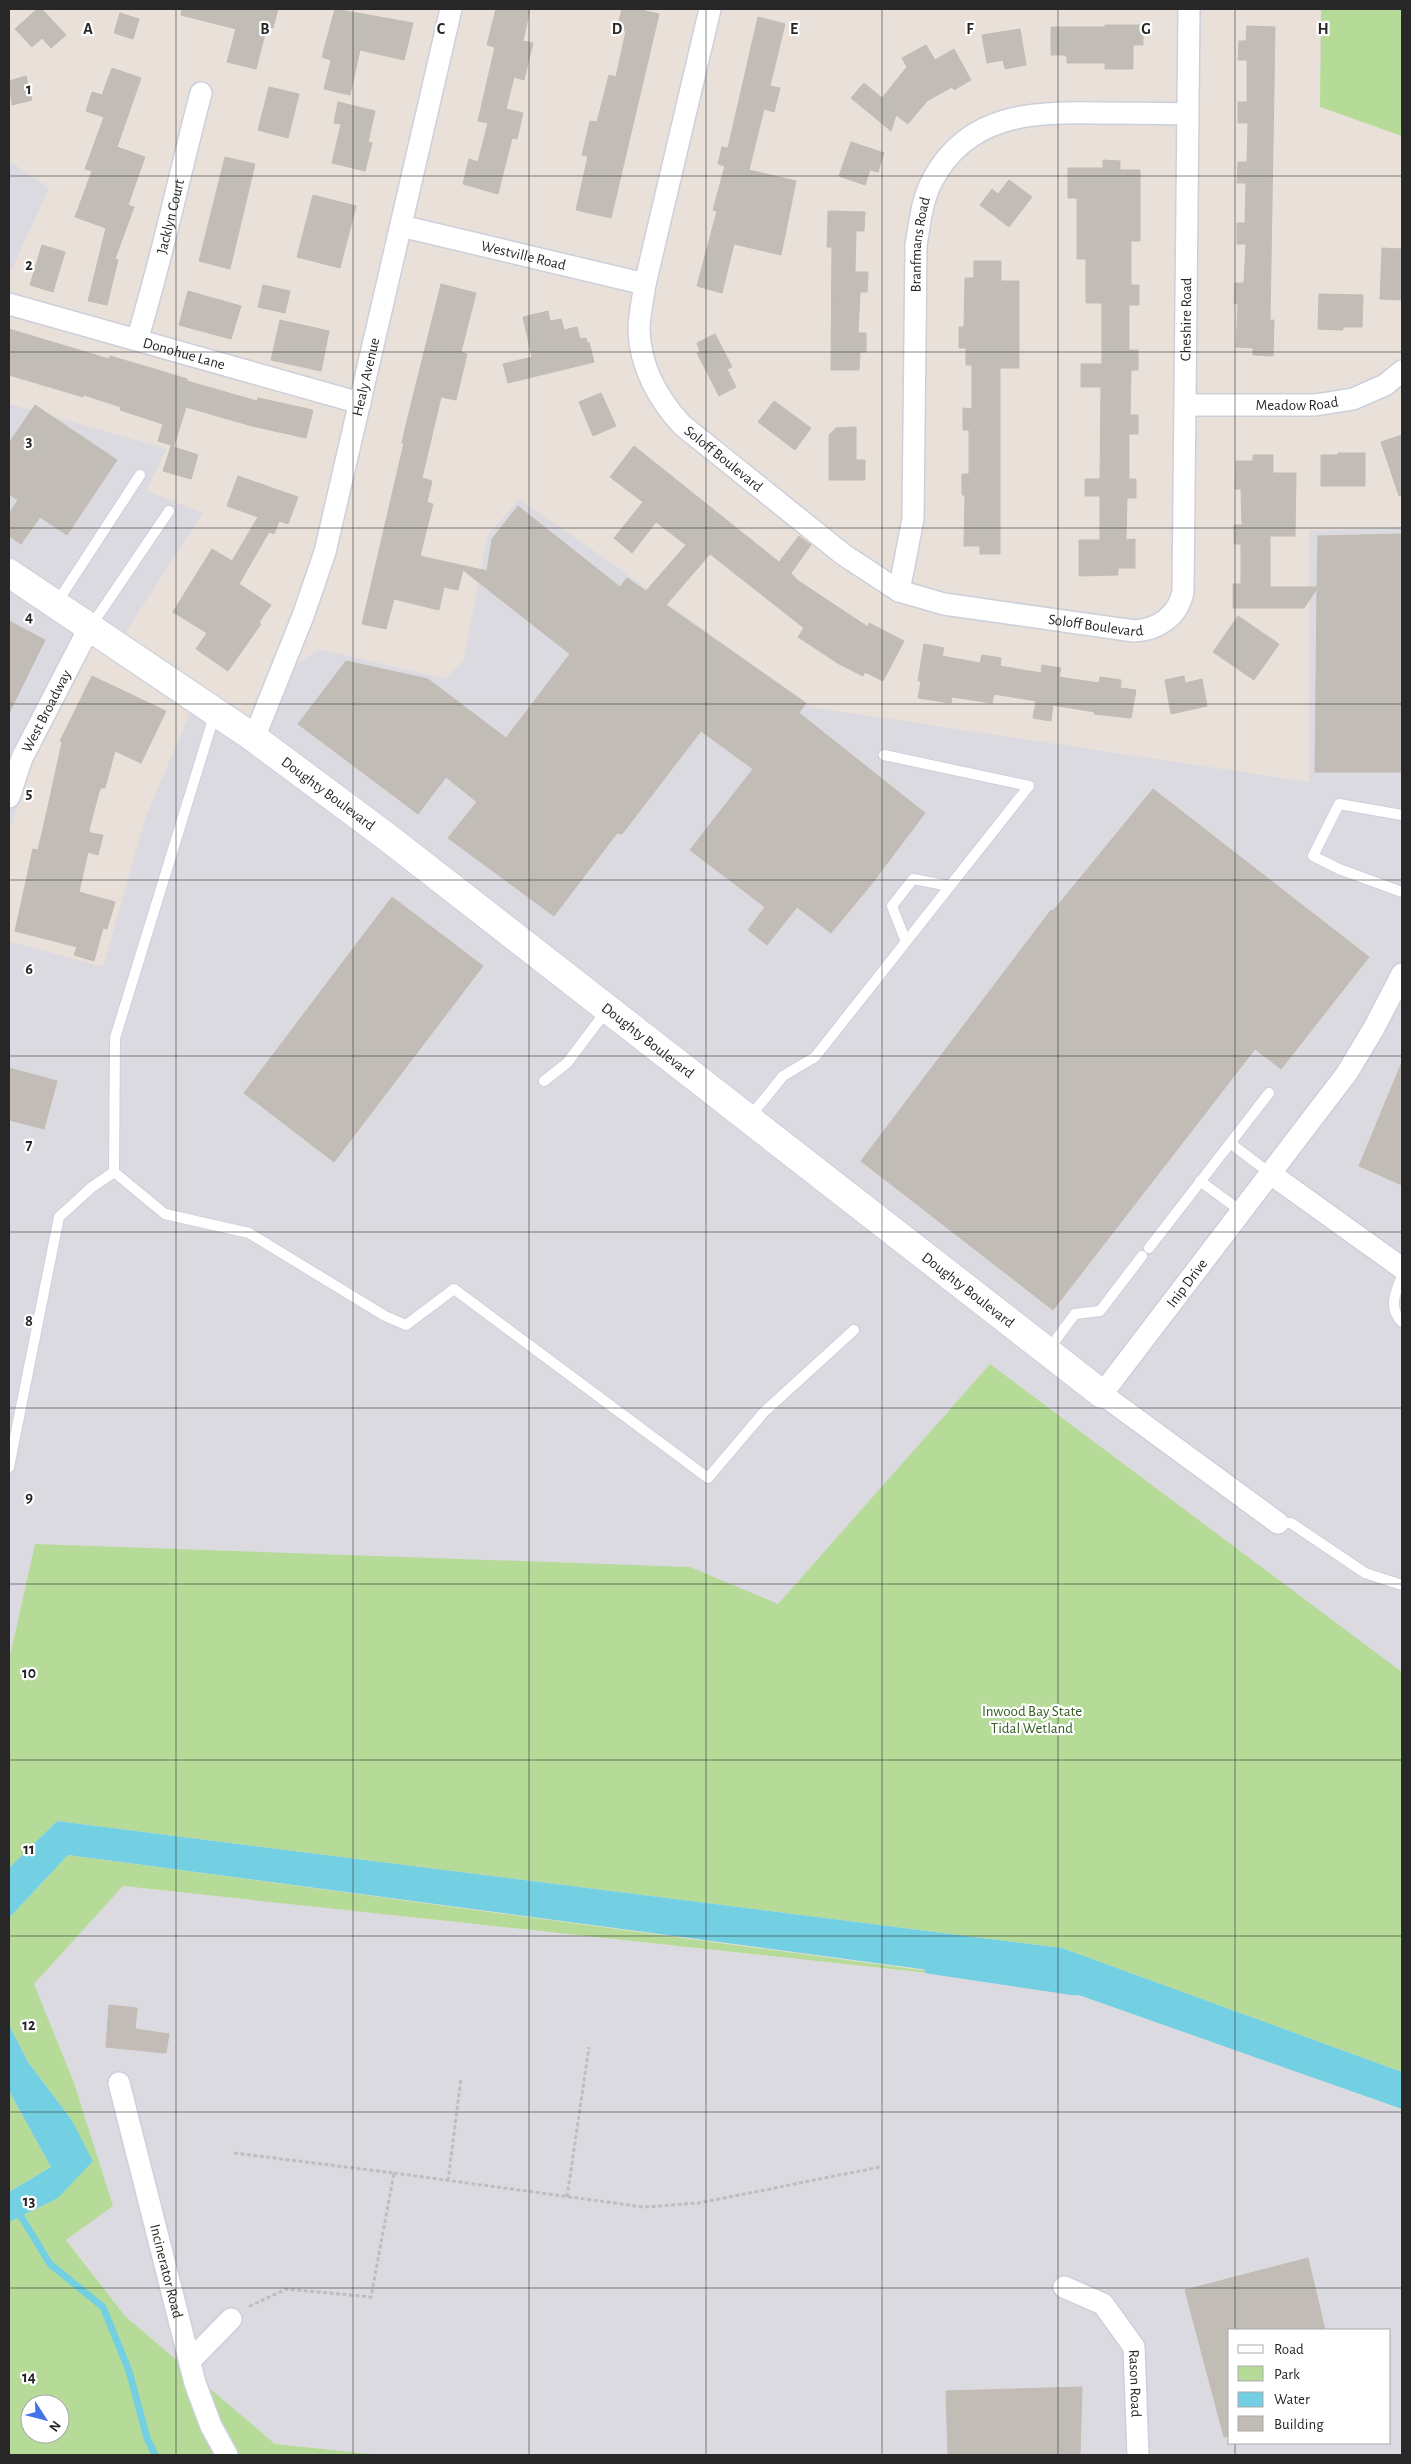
<svg xmlns="http://www.w3.org/2000/svg" width="1411" height="2464" viewBox="0 0 1411 2464" font-family="'Alegreya Sans',sans-serif">
  <rect width="100%" height="100%" fill="#e8e0d9"/>
  <path fill="#dbdae1" fill-rule="evenodd" d="M 9,161 L 49,188 L 9,275 Z
    M 9,404 L 167,449 L 146,491 L 203,513 L 118,644 L 99,631 L 30,766 L 9,834 Z
    M 519,499 L 627,574 L 810,707 L 1309,782 L 1309,531 L 1402,527 L 1402,1672 L 990,1364 L 778,1604 L 35,1544 L 9,1660 L 9,941 L 103,967 L 145,819 L 197,696 L 249,731 L 272,684 L 318,649 L 446,679 L 464,660 L 487,537 Z
    M 123,1886 L 1056,1987 L 1402,2109 L 1402,2455 L 380,2455 L 275,2444 L 125,2316 L 66,2239 L 113,2206 L 34,1984 ZM 1230,2330 L 1390,2330 L 1390,2443 L 1230,2443 Z"/>
  <path fill="#b6db99" fill-rule="evenodd" d="M 1321,9 L 1402,9 L 1402,136 L 1320,107 Z
    M 990,1364 L 1402,1672 L 1402,2072 L 1062,1948 L 57,1821 L 9,1868 L 9,1660 L 35,1544 L 690,1567 L 778,1604 Z
    M 68,1855 L 1002,1981 L 123,1886 L 34,1984 L 74,2083 L 113,2206 L 66,2240 L 125,2316 L 275,2444 L 380,2455 L 9,2455 L 9,2222 L 58,2198 L 71,2119 L 28,2062 L 9,2025 L 9,1918 ZM 30,2404 L 60,2404 L 60,2434 L 30,2434 Z
    M 9,2091 L 51,2167 L 9,2192 Z"/>
  <path fill="#73d0e3" d="M 57,1821 L 1062,1948 L 1402,2072 L 1402,2109 L 1056,1987 L 68,1855 L 9,1918 L 9,1868 Z
    M 9,2025 L 28,2062 L 71,2119 L 93,2161 L 58,2198 L 9,2222 L 9,2192 L 51,2167 L 9,2091 Z"/>
  <g fill="none" stroke-linecap="round" stroke-linejoin="round">
    <path stroke="#73d0e3" stroke-width="7" d="M 928,1970 L 1075,1992
      M 17,2210 L 50,2264 L 103,2307 L 129,2371 L 147,2438 L 155,2455"/>
  </g>
  <path fill="#c1bcb5" stroke="#c3bcb3" d="M 37,9 L 42,9 L 66,35 L 51,48 L 42,38 L 32,47 L 15,29 Z
    M 182,9 L 278,9 L 273,28 L 267,26 L 256,69 L 227,62 L 236,29 L 181,15 Z
    M 335,9 L 413,23 L 404,60 L 360,50 L 350,95 L 324,89 L 331,60 L 322,57 Z
    M 496,9 L 530,9 L 523,41 L 533,43 L 524,80 L 514,77 L 506,109 L 523,113 L 517,139 L 512,138 L 498,194 L 463,184 L 469,159 L 478,162 L 488,123 L 478,121 L 495,47 L 487,45 Z
    M 622,9 L 646,9 L 645,11 L 659,14 L 611,218 L 576,210 L 588,156 L 582,155 L 590,121 L 597,122 L 609,75 L 616,77 L 626,31 L 617,29 Z
    M 120,13 L 139,19 L 133,39 L 114,33 Z
    M 758,17 L 785,24 L 770,86 L 780,88 L 774,112 L 764,109 L 749,170 L 796,181 L 781,255 L 734,244 L 722,293 L 697,286 L 717,211 L 713,210 L 725,166 L 718,164 L 722,147 L 728,148 Z
    M 1105,25 L 1143,25 L 1143,45 L 1133,45 L 1133,69 L 1105,69 L 1105,63 L 1067,63 L 1067,57 L 1064,55 L 1051,55 L 1051,27 L 1105,27 Z
    M 1247,26 L 1275,27 L 1270,320 L 1274,320 L 1273,356 L 1253,355 L 1253,348 L 1236,347 L 1238,304 L 1234,303 L 1235,283 L 1244,283 L 1246,244 L 1237,244 L 1237,223 L 1245,223 L 1246,183 L 1237,183 L 1238,162 L 1247,162 L 1248,123 L 1238,123 L 1238,102 L 1247,102 L 1247,60 L 1238,60 L 1239,41 L 1246,41 Z
    M 1020,29 L 1026,65 L 1005,69 L 1003,60 L 987,63 L 982,35 Z
    M 926,45 L 935,60 L 954,49 L 971,80 L 954,90 L 952,87 L 927,101 L 908,124 L 896,115 L 891,131 L 851,98 L 864,83 L 882,98 L 907,67 L 902,58 Z
    M 112,68 L 141,78 L 117,147 L 145,157 L 128,205 L 134,207 L 115,259 L 118,260 L 107,305 L 88,301 L 106,228 L 75,217 L 92,171 L 85,169 L 104,117 L 86,111 L 92,92 L 102,95 Z
    M 26,76 L 32,100 L 12,105 L 9,81 Z
    M 269,87 L 299,94 L 288,138 L 258,130 Z
    M 338,102 L 375,111 L 368,142 L 372,143 L 365,171 L 332,163 L 341,124 L 334,123 Z
    M 851,142 L 884,153 L 878,172 L 870,170 L 865,185 L 839,176 Z
    M 225,157 L 255,164 L 230,269 L 199,261 Z
    M 1103,160 L 1120,161 L 1120,170 L 1140,170 L 1140,241 L 1131,241 L 1131,285 L 1139,285 L 1139,305 L 1129,305 L 1129,350 L 1138,350 L 1138,370 L 1131,370 L 1130,415 L 1138,415 L 1138,434 L 1129,434 L 1129,479 L 1136,479 L 1136,498 L 1127,498 L 1126,540 L 1135,539 L 1135,568 L 1118,568 L 1118,575 L 1079,576 L 1079,540 L 1100,540 L 1100,496 L 1085,496 L 1085,479 L 1100,479 L 1101,387 L 1081,387 L 1081,364 L 1102,364 L 1102,303 L 1086,303 L 1086,259 L 1077,259 L 1077,198 L 1068,198 L 1068,168 L 1103,168 Z
    M 1009,180 L 1032,197 L 1009,227 L 980,205 L 992,189 L 998,194 Z
    M 313,195 L 356,206 L 340,268 L 297,257 Z
    M 828,211 L 865,212 L 864,231 L 856,231 L 855,272 L 868,272 L 867,292 L 860,292 L 858,333 L 866,333 L 866,352 L 860,352 L 859,370 L 831,370 L 832,247 L 827,247 Z
    M 42,245 L 65,252 L 53,292 L 30,285 Z
    M 1382,248 L 1402,249 L 1402,300 L 1380,299 Z
    M 974,261 L 1001,261 L 1001,281 L 1019,281 L 1019,368 L 1000,368 L 1000,554 L 980,554 L 980,546 L 964,546 L 965,495 L 962,495 L 962,474 L 969,474 L 969,430 L 963,430 L 963,408 L 972,409 L 972,365 L 966,365 L 966,348 L 959,348 L 959,327 L 964,327 L 965,278 L 974,278 Z
    M 441,284 L 476,293 L 461,352 L 467,354 L 456,400 L 441,397 L 422,478 L 432,481 L 427,502 L 433,504 L 420,556 L 487,571 L 492,539 L 518,506 L 620,587 L 627,578 L 646,591 L 686,545 L 656,522 L 632,553 L 614,538 L 643,502 L 610,477 L 634,446 L 779,562 L 799,536 L 811,545 L 791,573 L 797,580 L 868,627 L 869,623 L 904,641 L 883,681 L 865,672 L 863,676 L 839,664 L 798,637 L 804,628 L 710,554 L 666,605 L 806,703 L 799,713 L 925,813 L 870,886 L 831,933 L 797,907 L 767,945 L 748,930 L 765,907 L 690,850 L 753,769 L 701,731 L 622,834 L 617,833 L 554,916 L 448,838 L 477,802 L 446,777 L 418,814 L 298,724 L 346,661 L 428,679 L 506,738 L 570,654 L 463,570 L 458,590 L 444,587 L 439,610 L 394,599 L 386,629 L 362,624 L 404,443 L 402,443 L 405,429 Z
    M 263,285 L 290,291 L 285,313 L 258,307 Z
    M 188,291 L 241,306 L 231,339 L 179,325 Z
    M 1319,294 L 1363,295 L 1362,327 L 1343,327 L 1343,330 L 1318,329 Z
    M 548,311 L 550,321 L 561,319 L 564,330 L 577,327 L 580,339 L 586,338 L 587,343 L 589,342 L 594,362 L 508,383 L 503,364 L 532,357 L 523,317 Z
    M 280,320 L 329,331 L 321,371 L 271,360 Z
    M 9,329 L 109,359 L 110,356 L 161,371 L 187,379 L 187,381 L 257,401 L 258,398 L 313,410 L 306,438 L 252,426 L 186,407 L 174,446 L 158,441 L 163,424 L 120,410 L 121,407 L 84,395 L 83,397 L 9,375 Z
    M 715,334 L 732,367 L 727,369 L 736,387 L 719,396 L 697,353 L 700,352 L 697,343 Z
    M 601,393 L 616,426 L 593,436 L 579,402 Z
    M 774,401 L 811,428 L 795,450 L 758,422 Z
    M 35,405 L 117,460 L 67,535 L 40,517 L 21,544 L 9,536 L 9,514 L 18,500 L 9,494 L 9,443 Z
    M 856,427 L 856,460 L 865,460 L 865,480 L 829,480 L 829,435 L 836,428 Z
    M 1402,435 L 1402,495 L 1399,496 L 1381,442 Z
    M 171,446 L 198,455 L 191,479 L 163,471 Z
    M 1338,453 L 1365,453 L 1365,486 L 1321,486 L 1321,455 L 1338,455 Z
    M 1253,455 L 1273,455 L 1273,473 L 1296,473 L 1295,536 L 1270,536 L 1270,587 L 1317,587 L 1318,536 L 1402,534 L 1402,772 L 1315,772 L 1317,589 L 1304,608 L 1233,608 L 1233,584 L 1241,584 L 1241,544 L 1234,544 L 1234,525 L 1242,525 L 1241,489 L 1235,489 L 1236,461 L 1253,461 Z
    M 238,476 L 298,497 L 288,524 L 279,521 L 274,534 L 269,532 L 239,584 L 271,605 L 259,622 L 261,624 L 228,671 L 196,649 L 207,633 L 173,612 L 212,549 L 232,561 L 258,517 L 227,506 Z
    M 1238,616 L 1279,644 L 1254,680 L 1213,652 Z
    M 9,621 L 45,640 L 9,713 Z
    M 924,644 L 944,648 L 942,656 L 980,663 L 982,655 L 1001,658 L 1000,666 L 1041,673 L 1042,665 L 1061,668 L 1059,677 L 1099,683 L 1100,677 L 1121,680 L 1120,688 L 1136,690 L 1131,718 L 1094,714 L 1095,712 L 1053,705 L 1051,721 L 1033,718 L 1036,701 L 994,694 L 992,703 L 952,697 L 951,703 L 918,698 L 921,681 L 918,681 Z
    M 92,676 L 166,711 L 141,763 L 115,751 L 105,788 L 101,788 L 99,792 L 89,830 L 90,833 L 103,835 L 98,855 L 88,852 L 79,892 L 115,902 L 107,929 L 103,928 L 94,961 L 74,955 L 77,947 L 15,931 L 33,849 L 38,850 L 47,811 L 62,742 L 60,741 Z
    M 1184,676 L 1185,683 L 1202,679 L 1207,706 L 1171,714 L 1165,680 Z
    M 1153,789 L 1369,957 L 1281,1069 L 1255,1049 L 1053,1310 L 861,1161 L 1051,910 L 1053,911 Z
    M 392,897 L 483,966 L 334,1162 L 244,1093 Z
    M 1402,1062 L 1402,1185 L 1359,1166 Z
    M 9,1068 L 57,1081 L 44,1129 L 9,1120 Z
    M 109,2005 L 137,2008 L 135,2029 L 169,2034 L 166,2053 L 106,2047 Z
    M 1308,2258 L 1325,2330 L 1230,2330 L 1230,2436 L 1224,2437 L 1185,2290 Z
    M 1082,2387 L 1080,2455 L 948,2455 L 946,2391 Z"/>
  <g fill="none" stroke-linecap="round" stroke-linejoin="round">
    <defs>
      <path id="service" d="M 56,604 L 140,475
        M 91,626 L 169,511
        M 1402,815 L 1339,804 L 1313,856 L 1339,869 L 1402,892
        M 906,942 L 892,906 L 913,879 L 950,886
        M 544,1081 L 567,1063 L 607,1010
        M 749,1118 L 783,1076 L 815,1057 L 1029,786 L 884,755
        M 1230,1143 L 1271,1174
        M 114,1172 L 165,1214 L 249,1233 L 385,1316 L 406,1325 L 454,1289 L 708,1478 L 764,1412 L 854,1330
        M 1200,1181 L 1242,1212
        M 1149,1248 L 1269,1093
        M 1402,1276 C 1395,1293 1388,1308 1402,1322
        M 1048,1350 L 1075,1314 L 1100,1311 L 1142,1256
        M 9,1467 L 59,1217 L 92,1187 L 114,1172 L 115,1038 L 215,713
        M 1278,1523 L 1291,1523 L 1365,1573 L 1402,1585"/>
      <g id="minor">
        <path id="s1" d="M 710,9 L 645,284 C 643,299 639,315 639,330 C 640,366 658,399 682,425 L 844,555 L 899,591 L 944,604 L 1134,631 C 1158,630 1178,616 1183,592 L 1189,9"/>
        <path id="s2" d="M 401,226 L 645,284"/>
        <path id="s3" d="M 9,304 L 360,403"/>
        <path id="s4" d="M 137,340 C 162,259 179,176 201,93"/>
        <path id="s5" d="M 1185,405 L 1315,405 L 1353,399 L 1385,385 L 1402,371"/>
        <path id="s6" d="M 899,591 L 913,519 L 916,245 C 920,222 922,199 933,179 C 969,113 1033,112 1099,113 C 1128,113 1157,113 1186,114"/>
        <path id="s7" d="M 254,738 L 303,616 L 325,552 L 451,9"/>
        <path id="s8" d="M 9,797 L 22,758 L 89,628"/>
        <path d="M 1271,1174 L 1402,1268"/>
        <path id="s9" d="M 1278,1523 L 1102,1394 L 1347,1073 L 1374,1028 L 1402,974"/>
        <path id="s10" d="M 119,2083 L 195,2383 L 211,2426 L 227,2455"/>
        <path id="s11" d="M 1064,2287 L 1103,2304 L 1134,2347 L 1138,2455"/>
        <path d="M 190,2361 L 231,2319"/>
      </g>
      <g id="secondary">
        <path id="s12" d="M 9,573 L 254,738 L 387,837 L 1102,1394"/>
      </g>
    </defs>
    <use href="#service" stroke="#ccd0db" stroke-width="12"/>
    <use href="#minor" stroke="#ccd0db" stroke-width="24"/>
    <use href="#secondary" stroke="#ccd0db" stroke-width="30"/>
    <path stroke="#bebebe" stroke-width="3" stroke-dasharray="4 2.5" stroke-linecap="butt" d="M 234,2153 L 394,2173 L 371,2297 L 286,2289 L 248,2307
      M 394,2173 L 644,2207 L 699,2203 L 880,2167
      M 448,2181 L 461,2078
      M 567,2197 L 589,2047"/>
    <use href="#service" stroke="#fff" stroke-width="10"/>
    <use href="#minor" stroke="#fff" stroke-width="21"/>
    <use href="#secondary" stroke="#fff" stroke-width="28"/>
  </g>
  <path fill="none" stroke="#272727" stroke-width="1" stroke-opacity="0.55" d="M 176,9 L 176,2455M 353,9 L 353,2455M 529,9 L 529,2455M 706,9 L 706,2455M 882,9 L 882,2455M 1058,9 L 1058,2455M 1235,9 L 1235,2330M 9,176 L 1402,176M 9,352 L 1402,352M 9,528 L 1402,528M 9,704 L 1402,704M 9,880 L 1402,880M 9,1056 L 1402,1056M 9,1232 L 1402,1232M 9,1408 L 1402,1408M 9,1584 L 1402,1584M 9,1760 L 1402,1760M 9,1936 L 1402,1936M 9,2112 L 1402,2112M 9,2288 L 1402,2288M 1235,2443 L 1235,2455"/>
  <g text-anchor="middle" stroke-width="4.5" stroke-linejoin="round" paint-order="stroke">
    <g font-size="15" fill="#272727" stroke="#fff">
      <text dy="5" stroke="none"><textPath href="#s4" startOffset="128">Jacklyn Court</textPath></text>
      <text dy="5" stroke="none"><textPath href="#s6" startOffset="348">Branfmans Road</textPath></text>
      <text dy="5" stroke="none"><textPath href="#s2" startOffset="126">Westville Road</textPath></text>
      <text dy="5" stroke="none"><textPath href="#s1" startOffset="1288">Cheshire Road</textPath></text>
      <text dy="5" stroke="none"><textPath href="#s3" startOffset="182">Donohue Lane</textPath></text>
      <text dy="5" stroke="none"><textPath href="#s7" startOffset="379">Healy Avenue</textPath></text>
      <text dy="5" stroke="none"><textPath href="#s5" startOffset="112">Meadow Road</textPath></text>
      <text dy="5" stroke="none"><textPath href="#s1" startOffset="489">Soloff Boulevard</textPath></text>
      <text dy="5" stroke="none"><textPath href="#s1" startOffset="909">Soloff Boulevard</textPath></text>
      <text dy="5" stroke="none"><textPath href="#s8" startOffset="94">West Broadway</textPath></text>
      <text dy="5" stroke="none"><textPath href="#s12" startOffset="388">Doughty Boulevard</textPath></text>
      <text dy="5" stroke="none"><textPath href="#s12" startOffset="792">Doughty Boulevard</textPath></text>
      <text dy="5" stroke="none"><textPath href="#s9" startOffset="358">Inip Drive</textPath></text>
      <text dy="5" stroke="none"><textPath href="#s12" startOffset="1198">Doughty Boulevard</textPath></text>
      <text dy="5" stroke="none"><textPath href="#s10" startOffset="194">Incinerator Road</textPath></text>
      <text dy="5" stroke="none"><textPath href="#s11" startOffset="132">Rason Road</textPath></text>
    </g>
    <g font-size="15" fill="#315c1e" stroke="#fff">
      <text x="1032" y="1716">Inwood Bay State<tspan x="1032" dy="17">Tidal Wetland</tspan></text>
    </g>
  </g>
  <g font-size="16" text-anchor="middle" font-weight="bold" fill="#272727" stroke="#fff" stroke-width="4.5" stroke-linejoin="round" paint-order="stroke">
    <text x="88" y="34">A</text>
    <text x="265" y="34">B</text>
    <text x="441" y="34">C</text>
    <text x="617" y="34">D</text>
    <text x="794" y="34">E</text>
    <text x="970" y="34">F</text>
    <text x="1146" y="34">G</text>
    <text x="1323" y="34">H</text>
    <text x="29" y="94">1</text>
    <text x="29" y="270">2</text>
    <text x="29" y="446">3</text>
    <text x="29" y="622">4</text>
    <text x="29" y="798">5</text>
    <text x="29" y="974">6</text>
    <text x="29" y="1150">7</text>
    <text x="29" y="1326">8</text>
    <text x="29" y="1502">9</text>
    <text x="29" y="1678">10</text>
    <text x="29" y="1854">11</text>
    <text x="29" y="2030">12</text>
    <text x="29" y="2206">13</text>
    <text x="29" y="2382">14</text>
  </g>
  <rect width="1411" height="2464" fill="none" stroke="#272727" stroke-width="20"/>
  <rect x="1228" y="2329" width="162" height="115" fill="#ffffff" stroke="#a9a9a9"/>
  <rect x="1238" y="2345" width="25" height="8" fill="#ffffff" stroke="#a9a9a9"/>
  <text x="1274" y="2354" font-size="15" fill="#272727">Road</text>
  <rect x="1238" y="2366" width="25" height="15" fill="#b6db99" stroke="#a9a9a9"/>
  <text x="1274" y="2379" font-size="15" fill="#272727">Park</text>
  <rect x="1238" y="2392" width="25" height="15" fill="#73d0e3" stroke="#a9a9a9"/>
  <text x="1274" y="2404" font-size="15" fill="#272727">Water</text>
  <rect x="1238" y="2416" width="25" height="15" fill="#c1bcb5" stroke="#a9a9a9"/>
  <text x="1274" y="2429" font-size="15" fill="#272727">Building</text>
  <g transform="translate(45 2419) rotate(126)"><circle r="24" fill="#ffffff" stroke="#a9a9a9"/>
  <path d="M0-4L9 19L0 12L-9 19Z" fill="#4574ea"/>
  <text y="-8" font-size="14" font-weight="bold" text-anchor="middle" fill="#272727">N</text>
  </g>
</svg>
